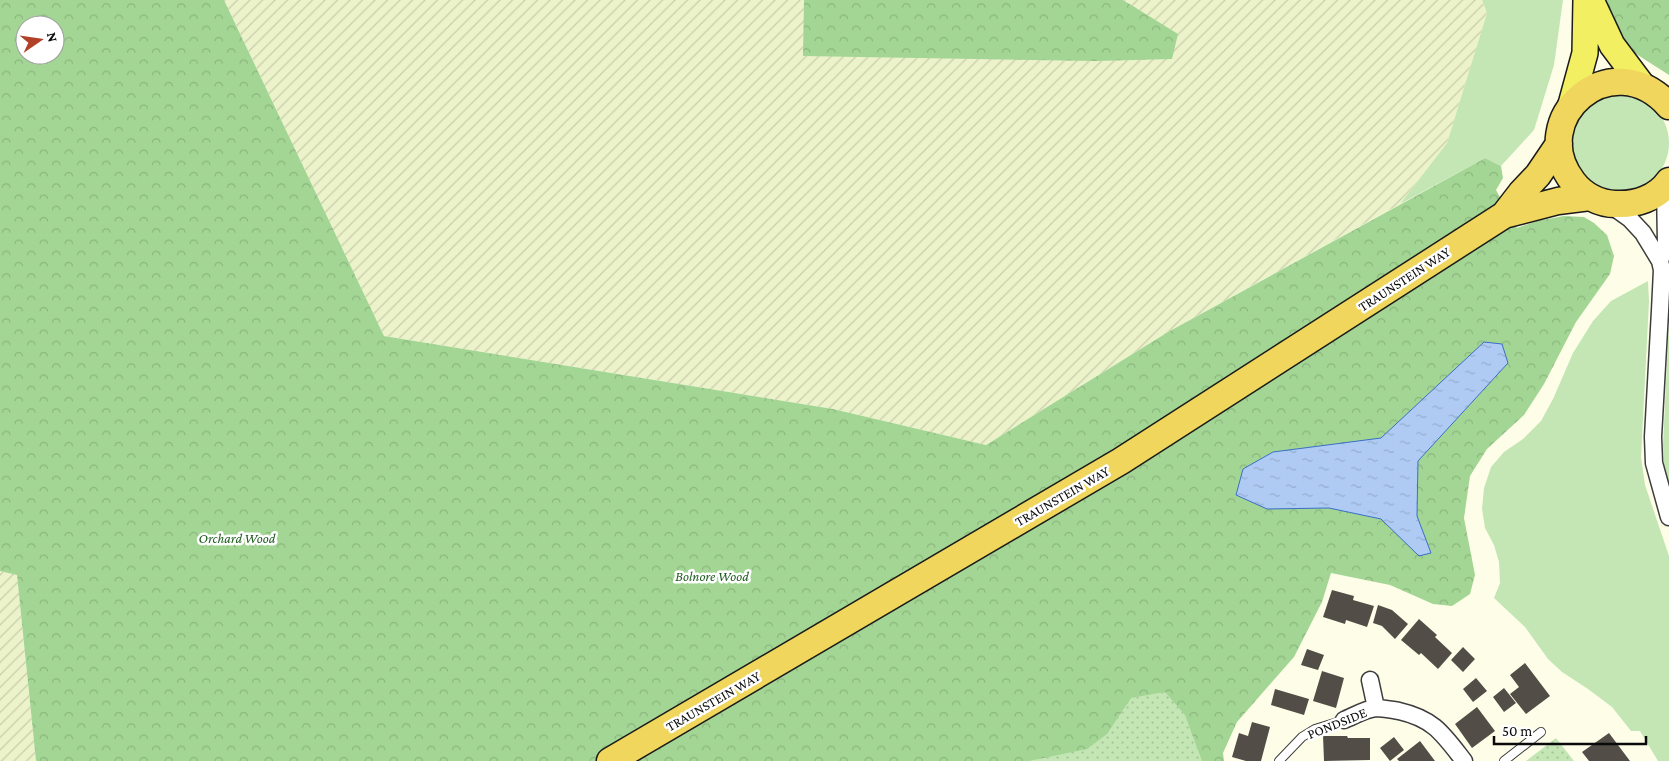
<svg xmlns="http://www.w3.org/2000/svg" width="1669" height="761" viewBox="0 0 1669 761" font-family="'Crimson Pro',serif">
  <defs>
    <pattern id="farmland-furrows" width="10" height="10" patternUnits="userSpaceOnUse" patternTransform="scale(1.25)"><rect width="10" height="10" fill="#ecf2ca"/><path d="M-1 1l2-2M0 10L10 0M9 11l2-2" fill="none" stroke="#c9ceac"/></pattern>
    <pattern id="forest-crowns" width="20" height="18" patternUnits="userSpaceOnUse" patternTransform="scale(1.25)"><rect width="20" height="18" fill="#a3d694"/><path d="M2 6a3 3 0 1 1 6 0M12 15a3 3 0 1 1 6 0" fill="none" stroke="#8bb67e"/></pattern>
    <pattern id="park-dots" width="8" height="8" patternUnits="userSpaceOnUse" patternTransform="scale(1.25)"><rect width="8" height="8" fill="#c3e6b4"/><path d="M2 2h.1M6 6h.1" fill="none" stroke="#a6c499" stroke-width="1.8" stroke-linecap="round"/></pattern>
    <pattern id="water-ripples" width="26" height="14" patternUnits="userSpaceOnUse" patternTransform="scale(1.25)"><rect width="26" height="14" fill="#afcbf3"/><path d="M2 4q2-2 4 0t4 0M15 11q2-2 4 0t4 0" fill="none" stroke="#95adcf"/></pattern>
  </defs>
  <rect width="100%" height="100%" fill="#fefee8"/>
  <path fill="url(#farmland-furrows)" d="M 224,0 L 804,0 L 804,56 L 1128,2 L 1123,0 L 1482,0 L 1487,13 L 1447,143 L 1400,204 L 1168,332 L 986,445 L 833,409 L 384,336 Z
    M 0,571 L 17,574 L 36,761 L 0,761 Z"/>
  <path fill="#c3e6b4" d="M 1482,0 L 1563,0 L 1554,65 L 1534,130 L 1501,166 L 1485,158 L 1400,204 L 1447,143 L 1487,13 Z
    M1571 143a49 49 0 1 1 98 0a49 49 0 1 1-98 0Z
    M 1648,281 L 1649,302 L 1641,457 L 1645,485 L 1669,556 L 1669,761 L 1658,761 L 1640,731 L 1631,731 L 1612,707 L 1588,689 L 1562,672 L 1548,659 L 1525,627 L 1494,598 L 1500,583 L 1499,562 L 1494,545 L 1485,528 L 1482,509 L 1484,488 L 1491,467 L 1504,452 L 1523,439 L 1541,421 L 1553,399 L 1573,353 L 1593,321 L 1611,301 Z
    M 1669,322 L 1669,489 L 1664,466 L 1663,445 Z"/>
  <path fill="url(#forest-crowns)" fill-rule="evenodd" d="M 0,0 L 224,0 L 384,336 L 833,409 L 986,445 L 1168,332 L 1485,158 L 1501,166 L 1503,178 L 1496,190 L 1517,228 L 1537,221 L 1564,216 L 1584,217 L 1594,223 L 1607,235 L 1614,256 L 1610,274 L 1576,322 L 1544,384 L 1524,415 L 1487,449 L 1470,476 L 1464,518 L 1475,575 L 1470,594 L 1452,606 L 1433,604 L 1390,585 L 1331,573 L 1322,602 L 1294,657 L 1237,722 L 1223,753 L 1224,761 L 36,761 L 17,575 L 0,571 ZM 25,25 L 55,25 L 55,55 L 25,55 Z
    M 804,0 L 1123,0 L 1178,34 L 1172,59 L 1096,61 L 803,56 Z
    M 1605,0 L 1669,0 L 1669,75 L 1630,50 Z"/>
  <path fill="url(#park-dots)" d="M 1165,692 L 1185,715 L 1202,761 L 1029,761 L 1087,749 L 1107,734 L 1131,698 Z
    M 1556,738 L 1574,761 L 1526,761 Z"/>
  <path fill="url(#water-ripples)" stroke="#3a6fc6" d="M 1484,342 L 1502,344 L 1508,363 L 1418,461 L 1417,516 L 1431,553 L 1419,556 L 1381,519 L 1329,508 L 1267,509 L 1236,495 L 1243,469 L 1273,452 L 1381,438 Z"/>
  <path fill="#524e47" d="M 1332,590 L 1354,596 L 1353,600 L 1374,606 L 1367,627 L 1346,620 L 1345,624 L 1323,617 Z
    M 1378,605 L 1392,610 L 1408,624 L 1395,639 L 1382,626 L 1373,623 Z
    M 1419,619 L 1437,635 L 1435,637 L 1452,653 L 1438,669 L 1421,653 L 1419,655 L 1401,640 Z
    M 1463,647 L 1475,659 L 1463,672 L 1451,660 Z
    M 1307,649 L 1324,655 L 1318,670 L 1301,665 Z
    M 1525,663 L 1550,696 L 1526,714 L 1510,694 L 1519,687 L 1510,675 Z
    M 1322,671 L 1344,678 L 1336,708 L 1313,701 Z
    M 1476,678 L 1487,691 L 1473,702 L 1463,689 Z
    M 1504,688 L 1516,703 L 1504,712 L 1493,697 Z
    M 1275,689 L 1309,699 L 1304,715 L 1271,705 Z
    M 1477,707 L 1495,731 L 1472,748 L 1455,724 Z
    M 1252,722 L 1270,727 L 1261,761 L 1246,761 L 1232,757 L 1239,733 L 1248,736 Z
    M 1609,733 L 1630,761 L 1589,761 L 1582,752 Z
    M 1323,736 L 1347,736 L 1348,738 L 1370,738 L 1370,760 L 1324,761 Z
    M 1394,737 L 1404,750 L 1390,761 L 1380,748 Z
    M 1420,741 L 1435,761 L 1399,761 L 1397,759 Z"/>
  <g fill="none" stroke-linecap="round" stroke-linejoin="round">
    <defs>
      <path id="service" d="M 1279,761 L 1302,737 L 1315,729 L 1344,720
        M 1504,761 L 1541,732"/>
      <path id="minor" d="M 1665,186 L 1666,244 L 1660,261 L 1662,270 L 1660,311 L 1653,437 L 1654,463 L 1669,517
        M 1609,204 L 1630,219 L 1643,233 L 1660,261
        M 1370,680 L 1376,708
        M 1344,720 C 1354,716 1365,709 1376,708 C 1383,708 1392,710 1399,711 C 1434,719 1443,734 1464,761"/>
      <path id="primary" d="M 1591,0 L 1612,45 L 1642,85
        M 1570,108 L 1585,53 L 1586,0"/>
      <path id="trunk" d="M 1669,106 C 1612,42 1524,118 1573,182 C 1583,195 1599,204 1616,204 C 1636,205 1657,198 1669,181
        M 1504,215 L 1521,193 L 1538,175 L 1559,144
        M 610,761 L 1121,461 L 1504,215 L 1558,201 L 1590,197"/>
    </defs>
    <use href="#service" stroke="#3d3d3d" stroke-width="10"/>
    <use href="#minor" stroke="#3d3d3d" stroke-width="19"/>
    <use href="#primary" stroke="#1b1b1b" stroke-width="28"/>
    <use href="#trunk" stroke="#1b1b1b" stroke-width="29"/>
    <use href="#service" stroke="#fff" stroke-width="8"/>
    <use href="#minor" stroke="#fff" stroke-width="16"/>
    <use href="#primary" stroke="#f2ef63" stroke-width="25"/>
    <use href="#trunk" stroke="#f0d65c" stroke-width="26"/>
  </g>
  <g text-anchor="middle" stroke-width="5" stroke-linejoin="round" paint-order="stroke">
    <g font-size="14" fill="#0a0a0a" stroke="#fff">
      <text transform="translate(1404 279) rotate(-33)" y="5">TRAUNSTEIN WAY</text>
      <text transform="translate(1062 496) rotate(-30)" y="5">TRAUNSTEIN WAY</text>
      <text transform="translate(713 701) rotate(-30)" y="5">TRAUNSTEIN WAY</text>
      <text transform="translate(1337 723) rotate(-22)" y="5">PONDSIDE</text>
    </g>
    <g font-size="14" font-style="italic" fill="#1e5d1f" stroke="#fff">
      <text x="237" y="543">Orchard Wood</text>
      <text x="712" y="581">Bolnore Wood</text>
    </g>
  </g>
  <g transform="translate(40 40) rotate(77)"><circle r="24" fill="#ffffff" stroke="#9d9d9d"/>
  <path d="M0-4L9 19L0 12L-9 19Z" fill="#b24129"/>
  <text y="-8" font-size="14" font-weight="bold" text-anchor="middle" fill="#0a0a0a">N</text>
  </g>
  <path d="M1494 736v8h152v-8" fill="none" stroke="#0a0a0a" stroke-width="2.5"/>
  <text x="1502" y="736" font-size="15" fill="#0a0a0a" stroke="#ffffff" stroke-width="4" paint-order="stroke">50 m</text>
</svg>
